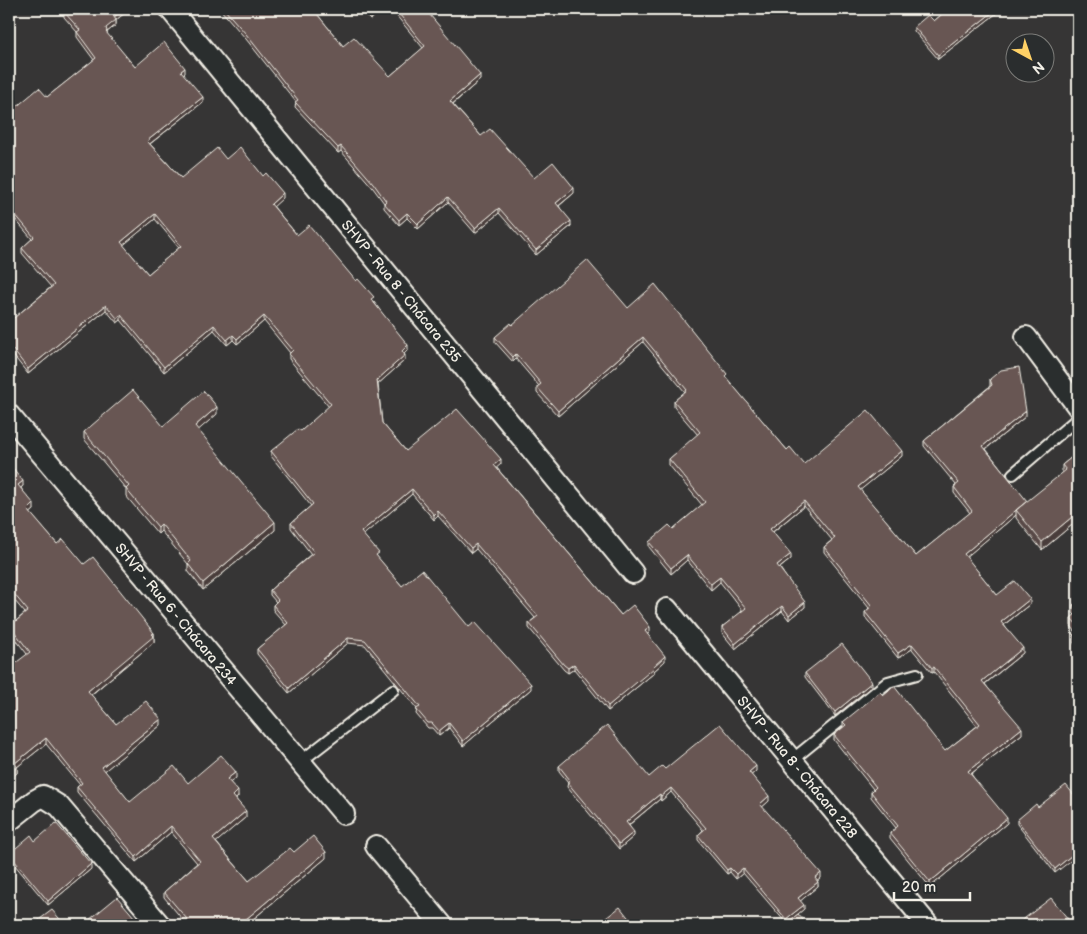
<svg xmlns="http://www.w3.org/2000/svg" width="1087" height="934" viewBox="0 0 1087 934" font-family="'Balsamiq Sans',sans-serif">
  <rect width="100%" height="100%" fill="#363535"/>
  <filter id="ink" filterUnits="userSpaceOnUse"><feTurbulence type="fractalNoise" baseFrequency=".02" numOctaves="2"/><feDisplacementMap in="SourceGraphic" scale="10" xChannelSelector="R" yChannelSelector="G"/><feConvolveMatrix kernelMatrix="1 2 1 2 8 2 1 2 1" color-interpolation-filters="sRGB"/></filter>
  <g filter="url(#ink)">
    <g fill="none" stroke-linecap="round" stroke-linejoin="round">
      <defs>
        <path id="service" d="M 1013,474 L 1078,418
          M 792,760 L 888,682 L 917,674
          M 300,762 L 393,690"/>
        <g id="minor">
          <path id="s1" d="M 170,9 L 633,573"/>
          <path d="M 1026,337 L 1078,407"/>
          <path id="s2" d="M 9,415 L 344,814"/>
          <path id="s3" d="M 667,609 L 928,925"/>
          <path d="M 9,821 L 34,801 L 43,796 L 59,806 L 160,925"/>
          <path d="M 376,846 L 442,925"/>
        </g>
      </defs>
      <use href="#service" stroke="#f4f1e8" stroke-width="14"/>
      <use href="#minor" stroke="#f4f1e8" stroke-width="24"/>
      <use href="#service" stroke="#2a2d2e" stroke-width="10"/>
      <use href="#minor" stroke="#2a2d2e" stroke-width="20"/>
    </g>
    <path fill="#594a47" stroke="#f4f1e8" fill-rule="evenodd" d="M 126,9 L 126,12 L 116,20 L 116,25 L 107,32 L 107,35 L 135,67 L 185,73 L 183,74 L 203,102 L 150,144 L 181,178 L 226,159 L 263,176 L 283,198 L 273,206 L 297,235 L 374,302 L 408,350 L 404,354 L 405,360 L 378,384 L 382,423 L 406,451 L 501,464 L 496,467 L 621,615 L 650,632 L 647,634 L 665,661 L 654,671 L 654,673 L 608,711 L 574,669 L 568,673 L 564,670 L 529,628 L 529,623 L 535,618 L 476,549 L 471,553 L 438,516 L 434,520 L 412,494 L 363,535 L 378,558 L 402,586 L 469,627 L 531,689 L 463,746 L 449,728 L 439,736 L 432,728 L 428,728 L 416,714 L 417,709 L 365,645 L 348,643 L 289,693 L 257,654 L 257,649 L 286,625 L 273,610 L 273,605 L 276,602 L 270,595 L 270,590 L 311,554 L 291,528 L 291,523 L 311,506 L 271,456 L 271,451 L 301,431 L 329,407 L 289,359 L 289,354 L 290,353 L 264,321 L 237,344 L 233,340 L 227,345 L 214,330 L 164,372 L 121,320 L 117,323 L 106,310 L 28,374 L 9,350 L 9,322 L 51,287 L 22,253 L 22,248 L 32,239 L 9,212 L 9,173 L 10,172 L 9,170 L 9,112 L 9,113 L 47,97 L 94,60 L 77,37 L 77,32 L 64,17 L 64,12 ZM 155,219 L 179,248 L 148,274 L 123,245 Z
      M 220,9 L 313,9 L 343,46 L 390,76 L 423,48 L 391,9 L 425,9 L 480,80 L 453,104 L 481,136 L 534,178 L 574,193 L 559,206 L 571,226 L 536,255 L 499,213 L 475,233 L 448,202 L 418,229 L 407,218 L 399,225 L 384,208 L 384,203 L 373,188 L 341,151 L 338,153 L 295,107 L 296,102 L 246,39 Z
      M 360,9 L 383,9 L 370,20 Z
      M 948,9 L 1002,9 L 938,59 L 914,31 L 914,27 L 934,21 Z
      M 1070,9 L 1078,9 L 1078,13 L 1075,16 Z
      M 628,308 L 727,379 L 787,450 L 804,464 L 902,456 L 860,490 L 916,556 L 970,513 L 954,493 L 954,487 L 956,485 L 924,446 L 924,441 L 990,386 L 990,379 L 1026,416 L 986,449 L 1027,502 L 1062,474 L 1062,465 L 1078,452 L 1078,520 L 1042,550 L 1016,518 L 1016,515 L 966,557 L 997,595 L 1030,604 L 1004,625 L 1023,653 L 985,684 L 1022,734 L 971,774 L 1007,823 L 930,887 L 890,838 L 890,833 L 896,828 L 871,797 L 871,792 L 873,789 L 834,740 L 834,735 L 843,727 L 843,722 L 883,695 L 945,751 L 977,726 L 934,672 L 932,673 L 912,649 L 898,658 L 865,617 L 865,612 L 869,608 L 824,552 L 824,547 L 832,540 L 804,506 L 773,532 L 791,559 L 780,568 L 805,607 L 789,620 L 782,611 L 735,649 L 722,633 L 722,627 L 743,611 L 720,582 L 711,590 L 687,560 L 671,574 L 649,547 L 649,542 L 673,529 L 702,505 L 669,465 L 669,459 L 698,435 L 674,407 L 674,401 L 685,392 L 643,342 L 558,416 L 537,393 L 537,387 L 539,386 L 516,359 L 513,362 L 495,342 L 495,337 L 512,325 Z
      M 1078,332 L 1078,346 L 1073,340 L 1073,336 Z
      M 217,414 L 198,430 L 275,530 L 203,590 L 188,571 L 188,564 L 161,531 L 158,534 L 126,496 L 126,489 L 84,439 L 84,432 L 163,426 Z
      M 9,463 L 23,486 L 21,488 L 34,510 L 30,513 L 57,544 L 84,564 L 154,633 L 154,642 L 91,695 L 116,724 L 161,725 L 104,771 L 130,802 L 188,783 L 236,778 L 230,782 L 238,797 L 236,799 L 246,817 L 216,842 L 249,881 L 294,852 L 326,858 L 246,925 L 187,925 L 164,897 L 164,892 L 197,863 L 171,832 L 136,862 L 77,792 L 77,787 L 80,785 L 46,744 L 17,767 L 17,773 L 9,779 L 27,654 L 10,632 L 10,626 L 25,613 L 9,594 Z
      M 1078,600 L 1078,648 L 1074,643 L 1074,634 L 1076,632 L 1071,626 L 1071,618 L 1075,615 L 1073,613 L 1073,605 Z
      M 805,673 L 872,686 L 835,716 L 805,677 Z
      M 559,766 L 649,777 L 665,769 L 756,771 L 751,775 L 769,801 L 762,807 L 821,878 L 817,881 L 818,886 L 800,901 L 804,909 L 786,923 L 743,873 L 736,879 L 730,872 L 727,874 L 698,840 L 698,835 L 703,830 L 671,792 L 661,801 L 660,799 L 629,825 L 634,836 L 619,849 L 567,787 L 568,782 L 559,771 Z
      M 1078,800 L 1055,873 L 1017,824 L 1017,820 L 1038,807 Z
      M 9,854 L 91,869 L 48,905 L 9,858 Z"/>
    <path fill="#493c3a" stroke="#f4f1e8" d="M 124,9 L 126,9 L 126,12 L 116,20 L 116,25 L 107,32 L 107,36 L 106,37 L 106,28 L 114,17 Z
      M 377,9 L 383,9 L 370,20 L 370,15 Z
      M 997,9 L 1002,9 L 938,59 L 938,55 Z
      M 1077,9 L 1078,9 L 1078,13 L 1075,16 L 1075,10 Z
      M 185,68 L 185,73 L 181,76 L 181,71 Z
      M 480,75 L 480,80 L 450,106 L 450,101 Z
      M 203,97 L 203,102 L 147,146 L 147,141 Z
      M 341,146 L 341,151 L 338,153 L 338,148 Z
      M 574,188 L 574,193 L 556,208 L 556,203 Z
      M 283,193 L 283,198 L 271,209 L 271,204 Z
      M 448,197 L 448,202 L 418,229 L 418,224 Z
      M 499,208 L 499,213 L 475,233 L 475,228 Z
      M 407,213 L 407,218 L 399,225 L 399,220 Z
      M 155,214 L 155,219 L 121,247 L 121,242 Z
      M 571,221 L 571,226 L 536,255 L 536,250 Z
      M 106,305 L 106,310 L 28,374 L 28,369 Z
      M 121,315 L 121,320 L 117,323 L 117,318 Z
      M 264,316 L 264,321 L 237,344 L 237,339 Z
      M 214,325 L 214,330 L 164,372 L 164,367 Z
      M 233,335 L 233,340 L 227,345 L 227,340 Z
      M 643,337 L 643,342 L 558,416 L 558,411 Z
      M 408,345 L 408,350 L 402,356 L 402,351 Z
      M 516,354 L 516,359 L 513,362 L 513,357 Z
      M 405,355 L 405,360 L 377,385 L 377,380 Z
      M 217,407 L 217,414 L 195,433 L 195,426 Z
      M 1026,411 L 1026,416 L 983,451 L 983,446 Z
      M 902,451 L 902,456 L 858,492 L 858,487 Z
      M 501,459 L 501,464 L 494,470 L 494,465 Z
      M 23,481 L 23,486 L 18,490 L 18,485 Z
      M 412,489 L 412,494 L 361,537 L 361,532 Z
      M 804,501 L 804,506 L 770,534 L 770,529 Z
      M 34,504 L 34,510 L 28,515 L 28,510 Z
      M 1016,510 L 1016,515 L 964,559 L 964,554 Z
      M 438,511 L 438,516 L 434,520 L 434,515 Z
      M 1078,512 L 1078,520 L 1042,550 L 1042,542 Z
      M 275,522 L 275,530 L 203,590 L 203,583 Z
      M 161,524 L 161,531 L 158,534 L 158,527 Z
      M 476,544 L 476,549 L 471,553 L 471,548 Z
      M 791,554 L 791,559 L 777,570 L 777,565 Z
      M 687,555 L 687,560 L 671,574 L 671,568 Z
      M 720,577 L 720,582 L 711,590 L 711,584 Z
      M 1030,599 L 1030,604 L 1001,627 L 1001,622 Z
      M 805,602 L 805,607 L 789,620 L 789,615 Z
      M 782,606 L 782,611 L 735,649 L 735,644 Z
      M 650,627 L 650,632 L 645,636 L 645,631 Z
      M 154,633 L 154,642 L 88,697 L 88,691 Z
      M 348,638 L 348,643 L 289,693 L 289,688 Z
      M 912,644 L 912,649 L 898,658 L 898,653 Z
      M 1023,648 L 1023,653 L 982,686 L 982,681 Z
      M 665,656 L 665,661 L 654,671 L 654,673 L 608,711 L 608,706 Z
      M 574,664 L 574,669 L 568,673 L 568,668 Z
      M 934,667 L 934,672 L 932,673 L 932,668 Z
      M 872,682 L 872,686 L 835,716 L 835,712 Z
      M 531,684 L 531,689 L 463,746 L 463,741 Z
      M 161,719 L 161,725 L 102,773 L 102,767 Z
      M 449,723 L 449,728 L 439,736 L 439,731 Z
      M 1022,728 L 1022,734 L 968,776 L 968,771 Z
      M 46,738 L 46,744 L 17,767 L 17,773 L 9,779 L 9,774 L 15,763 Z
      M 756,766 L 756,771 L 749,777 L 749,772 Z
      M 236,772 L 236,778 L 227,785 L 227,779 Z
      M 671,788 L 671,792 L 661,801 L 661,796 Z
      M 238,791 L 238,797 L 233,801 L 233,796 Z
      M 660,794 L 660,799 L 626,827 L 626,822 Z
      M 769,796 L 769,801 L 760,809 L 760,804 Z
      M 246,811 L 246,817 L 213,845 L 213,839 Z
      M 1007,818 L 1007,823 L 930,887 L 930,882 Z
      M 171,826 L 171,832 L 136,862 L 136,857 Z
      M 634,832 L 634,836 L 619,849 L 619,844 Z
      M 1078,850 L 1078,855 L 1055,873 L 1055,869 Z
      M 326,852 L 326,858 L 246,925 L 239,925 Z
      M 91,864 L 91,869 L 48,905 L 48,901 Z
      M 730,868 L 730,872 L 727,874 L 727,870 Z
      M 743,868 L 743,873 L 736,879 L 736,874 Z
      M 821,873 L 821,878 L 815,883 L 815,878 Z
      M 818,882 L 818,886 L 798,903 L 798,898 Z
      M 804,905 L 804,909 L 786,924 L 786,919 Z
      M 1068,919 L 1068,925 L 1060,925 Z"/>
    <path fill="#685653" stroke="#f4f1e8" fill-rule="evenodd" d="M 68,9 L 124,9 L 114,17 L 116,20 L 106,28 L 107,31 L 106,32 L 135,67 L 164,42 L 185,68 L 181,71 L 203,97 L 147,141 L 181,178 L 217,148 L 226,159 L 240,147 L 263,176 L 266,173 L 283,193 L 271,204 L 297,235 L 309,225 L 356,281 L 358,279 L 374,297 L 371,299 L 408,345 L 402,351 L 405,355 L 377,380 L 382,423 L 406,451 L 457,409 L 501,459 L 494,465 L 621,615 L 633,605 L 650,627 L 645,631 L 665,656 L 653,667 L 654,668 L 608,706 L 574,664 L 568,668 L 564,665 L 529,623 L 538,616 L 476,544 L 471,548 L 438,511 L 434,515 L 412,489 L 361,532 L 379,553 L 376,555 L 402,586 L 422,570 L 469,627 L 475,622 L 531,684 L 463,741 L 449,723 L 439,731 L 432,723 L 428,723 L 416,709 L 420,707 L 365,640 L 348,638 L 289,688 L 257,649 L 288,623 L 273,605 L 278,600 L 270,590 L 314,552 L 291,523 L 313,504 L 271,451 L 298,429 L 301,431 L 331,404 L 289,354 L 293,350 L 264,316 L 237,339 L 233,335 L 227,340 L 214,325 L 164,367 L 121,315 L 117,318 L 106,305 L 28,369 L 9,345 L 9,322 L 54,285 L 22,248 L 34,237 L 9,207 L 9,173 L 13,170 L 9,165 L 9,112 L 9,113 L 39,88 L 47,97 L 96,58 L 77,32 L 80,30 L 64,12 ZM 155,214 L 181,246 L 148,274 L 121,242 Z
      M 224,9 L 313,9 L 343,46 L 354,37 L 390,76 L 425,46 L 395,9 L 425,9 L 480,75 L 450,101 L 481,136 L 490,129 L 534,178 L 553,162 L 574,188 L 556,203 L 571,221 L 536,250 L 499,208 L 475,228 L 448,197 L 418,224 L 407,213 L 399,220 L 384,203 L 386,201 L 373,183 L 341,146 L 338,148 L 295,102 L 298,100 L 246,34 Z
      M 364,9 L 377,9 L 370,15 Z
      M 948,9 L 997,9 L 938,55 L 914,27 L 928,15 L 934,21 Z
      M 587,260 L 628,308 L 655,284 L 727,374 L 725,376 L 787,450 L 790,447 L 804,464 L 868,410 L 902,451 L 858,487 L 916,556 L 972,511 L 954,487 L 959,483 L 924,441 L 992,385 L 990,379 L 1001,370 L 1019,367 L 1026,411 L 983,446 L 1027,501 L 964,554 L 997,595 L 1015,581 L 1030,599 L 1001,622 L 1023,648 L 982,681 L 1022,728 L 968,771 L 1007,818 L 930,882 L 890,833 L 898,826 L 871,792 L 876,787 L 834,735 L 846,725 L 843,722 L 880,692 L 883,695 L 894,686 L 945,751 L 980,724 L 934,667 L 932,668 L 912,644 L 898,653 L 865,612 L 872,606 L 824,547 L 835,538 L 804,501 L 770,529 L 791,554 L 777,565 L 805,602 L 789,615 L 782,606 L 735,644 L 722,627 L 746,608 L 720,577 L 711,584 L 687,555 L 671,568 L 649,542 L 669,525 L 673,529 L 705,502 L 669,459 L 700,432 L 674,401 L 687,390 L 643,337 L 558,411 L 537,387 L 541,384 L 516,354 L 513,357 L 495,337 L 511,323 L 512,325 Z
      M 1078,332 L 1078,342 L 1073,336 Z
      M 133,390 L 163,426 L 204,391 L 217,407 L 195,426 L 275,522 L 203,583 L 188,564 L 191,561 L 161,524 L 158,527 L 140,506 L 126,489 L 129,486 L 84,432 Z
      M 1078,452 L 1078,512 L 1042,542 L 1016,510 L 1066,470 L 1062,465 Z
      M 9,463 L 23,481 L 18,485 L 34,504 L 28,510 L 57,544 L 63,539 L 84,564 L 93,557 L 154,633 L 152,634 L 154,636 L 88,691 L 116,724 L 146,701 L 161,719 L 102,767 L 130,802 L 174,766 L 188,783 L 221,755 L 236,772 L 227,779 L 238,791 L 233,796 L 246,811 L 213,839 L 249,881 L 290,848 L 294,852 L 313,836 L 326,852 L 239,925 L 192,925 L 164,892 L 200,861 L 171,826 L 136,857 L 77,787 L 82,783 L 46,738 L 15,763 L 17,767 L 9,774 L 9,668 L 30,652 L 10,626 L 28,611 L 9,588 Z
      M 1078,600 L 1078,611 L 1073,605 Z
      M 1078,612 L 1078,626 L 1071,618 Z
      M 1078,630 L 1078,640 L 1074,634 Z
      M 842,644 L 872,682 L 835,712 L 805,673 Z
      M 720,724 L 756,766 L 749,772 L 769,796 L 760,804 L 821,873 L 815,878 L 818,882 L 798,898 L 804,905 L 786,919 L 743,868 L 736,874 L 730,868 L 727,870 L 698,835 L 706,828 L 671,788 L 661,796 L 660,794 L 626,822 L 634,832 L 619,844 L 567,782 L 570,780 L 559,766 L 607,725 L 649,777 L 662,766 L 665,769 Z
      M 1066,785 L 1078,800 L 1078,850 L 1055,869 L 1017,820 L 1036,804 L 1038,807 Z
      M 56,823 L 91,864 L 48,901 L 9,854 L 31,835 L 35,841 Z
      M 117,897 L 141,925 L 83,925 Z
      M 1051,898 L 1068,919 L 1060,925 L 1016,925 Z
      M 620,907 L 634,925 L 597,925 Z
      M 52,910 L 65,925 L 32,925 Z
      M 798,914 L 807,925 L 784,925 Z"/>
  </g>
  <g text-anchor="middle" stroke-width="4.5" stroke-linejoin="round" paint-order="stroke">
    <g font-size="14" fill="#f4f1e8" stroke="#2a2d2e">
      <text dy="5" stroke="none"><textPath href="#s1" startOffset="365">SHVP - Rua 8 - Chácara 235</textPath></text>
      <text dy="5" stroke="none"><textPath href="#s2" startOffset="260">SHVP - Rua 6 - Chácara 234</textPath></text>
      <text dy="5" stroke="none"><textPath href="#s3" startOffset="205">SHVP - Rua 8 - Chácara 228</textPath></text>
    </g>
  </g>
  <rect width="1087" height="934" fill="none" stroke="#2a2d2e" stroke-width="30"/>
  <rect x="15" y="15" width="1057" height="904" fill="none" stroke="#f4f1e8" stroke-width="2" filter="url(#ink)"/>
  <g transform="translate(1030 58) rotate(140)"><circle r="24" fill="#2a2d2e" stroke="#7b7b78"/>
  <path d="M0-4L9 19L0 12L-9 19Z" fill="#ffd166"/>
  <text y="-8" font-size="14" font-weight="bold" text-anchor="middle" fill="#f4f1e8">N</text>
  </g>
  <path d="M894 892v8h76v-8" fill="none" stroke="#f4f1e8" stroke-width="2.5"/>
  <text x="902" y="892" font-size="15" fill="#f4f1e8" stroke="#2a2d2e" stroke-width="4" paint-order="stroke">20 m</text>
</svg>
